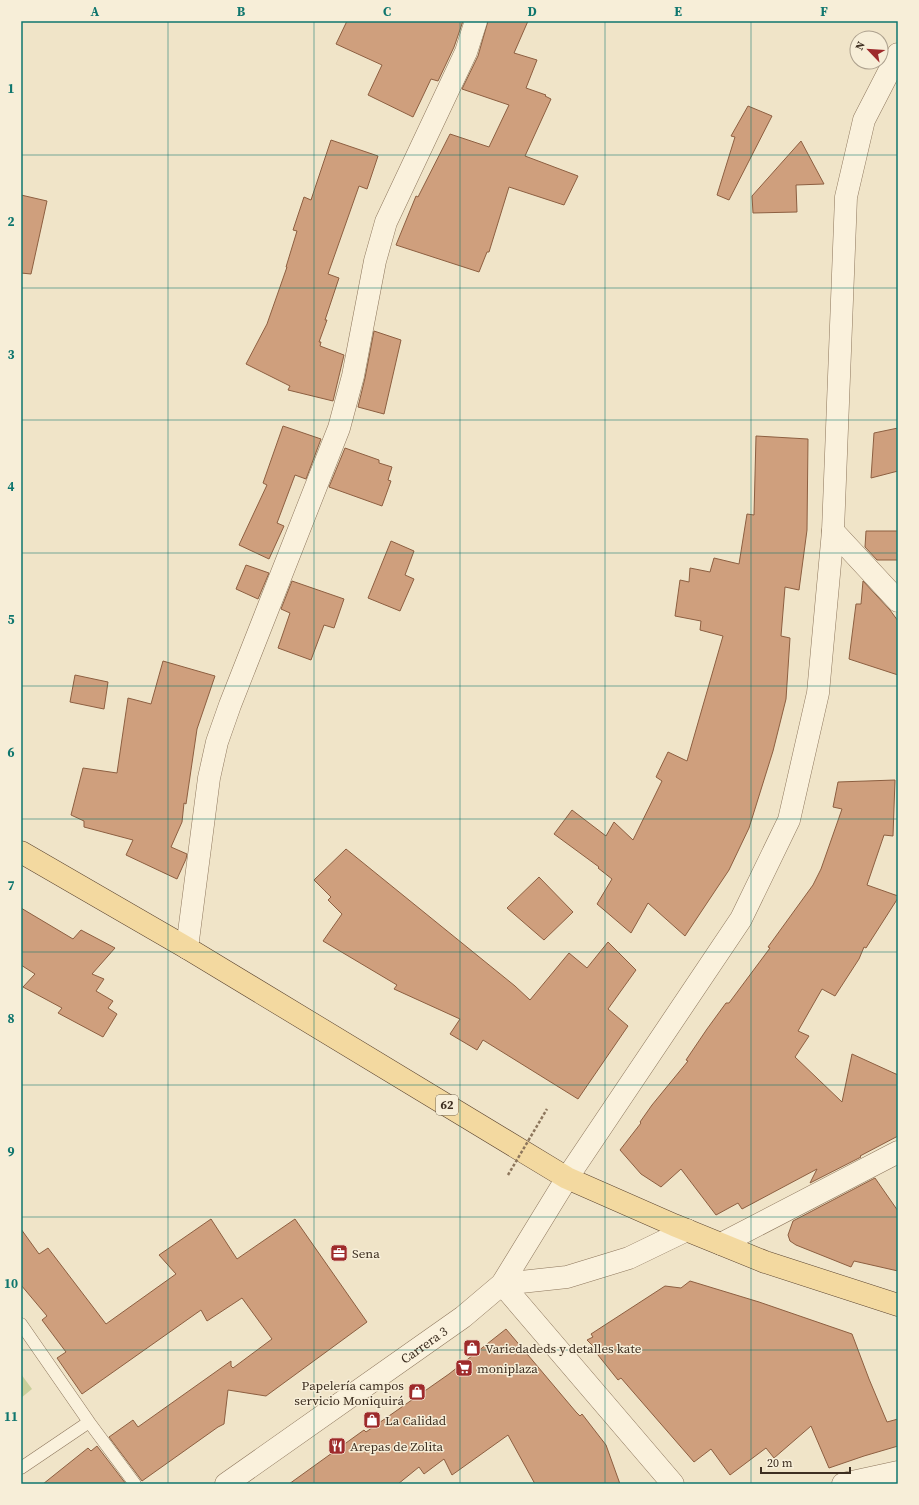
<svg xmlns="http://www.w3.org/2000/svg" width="919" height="1505" viewBox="0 0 919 1505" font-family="'Source Serif 4',serif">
  <rect width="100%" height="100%" fill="#f0e4c8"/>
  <path fill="#c9cf9b" d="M 21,1374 L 32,1389 L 21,1398 Z"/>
  <path fill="#cf9f7d" stroke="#8d5f41" d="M 347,21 L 463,21 L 454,47 L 438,81 L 431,79 L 413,117 L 368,95 L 382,65 L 336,44 Z
    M 488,21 L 528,21 L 514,53 L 537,60 L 526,88 L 546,95 L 545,96 L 551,99 L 525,156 L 578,176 L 564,205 L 509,187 L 489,252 L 487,252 L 479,272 L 396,245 L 416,196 L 418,197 L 450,134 L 489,147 L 509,105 L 462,89 L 478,56 Z
    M 748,106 L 772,116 L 729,200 L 717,195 L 735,137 L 731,136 Z
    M 331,140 L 378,156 L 367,189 L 359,186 L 328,274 L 339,278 L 325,320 L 327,320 L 319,342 L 321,342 L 320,346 L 344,355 L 333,401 L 288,390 L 290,386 L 246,364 L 267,324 L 287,267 L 286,267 L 297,231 L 293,230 L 304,197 L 311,200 Z
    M 801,141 L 824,184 L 796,185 L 797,212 L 753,213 L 752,196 Z
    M 21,195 L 47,201 L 31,274 L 21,273 Z
    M 374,331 L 401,340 L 384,414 L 358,407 L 365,378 Z
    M 283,426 L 321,439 L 306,479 L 295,475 L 277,523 L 284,526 L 269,559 L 239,545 L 267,485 L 263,483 Z
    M 898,428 L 898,471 L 871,478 L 874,433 Z
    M 756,436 L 808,439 L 807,530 L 799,590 L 785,587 L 781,636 L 790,638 L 786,699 L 773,751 L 749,828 L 729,870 L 685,936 L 648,903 L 631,933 L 597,904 L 612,879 L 598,868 L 599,867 L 554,834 L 572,810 L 606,836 L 614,822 L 633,840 L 662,781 L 656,777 L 668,752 L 687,761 L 723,636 L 700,630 L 701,621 L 675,616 L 680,580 L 689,582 L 690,568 L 710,572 L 714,558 L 739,564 L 747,514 L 754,515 Z
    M 345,448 L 379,460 L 379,463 L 392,467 L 388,480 L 391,481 L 382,506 L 329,487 Z
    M 866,531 L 898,531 L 898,560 L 877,560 L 865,547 Z
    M 391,541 L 414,551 L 405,575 L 414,579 L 400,611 L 368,598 Z
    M 246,565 L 269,573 L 258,599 L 236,589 Z
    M 292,581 L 344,599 L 334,628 L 324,625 L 311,660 L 278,648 L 290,613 L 281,609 Z
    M 863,581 L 890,610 L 898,621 L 898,675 L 849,659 L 856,604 L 861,604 Z
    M 163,661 L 215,676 L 197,729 L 186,804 L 184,803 L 182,822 L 171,847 L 187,854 L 186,859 L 177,879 L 126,855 L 133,840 L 84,827 L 84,821 L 71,815 L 83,768 L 117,773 L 128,698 L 151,704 Z
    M 75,675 L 108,682 L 104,709 L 70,702 Z
    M 895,780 L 893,836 L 884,835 L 867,885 L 898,896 L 898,898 L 866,948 L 864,947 L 859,959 L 835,996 L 822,989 L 798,1031 L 809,1036 L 795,1057 L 842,1102 L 852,1054 L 898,1075 L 898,1136 L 860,1156 L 861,1157 L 810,1183 L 817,1169 L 742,1209 L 738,1203 L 716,1215 L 681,1169 L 661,1187 L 641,1174 L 620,1150 L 641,1123 L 640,1122 L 652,1105 L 688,1061 L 686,1060 L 707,1029 L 726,1003 L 729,1003 L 770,948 L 768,947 L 813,885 L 821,869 L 842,809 L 833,807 L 838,782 Z
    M 346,849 L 515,986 L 530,1000 L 569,953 L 587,968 L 608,942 L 636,970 L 608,1009 L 628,1026 L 578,1099 L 483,1040 L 477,1050 L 450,1034 L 460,1019 L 394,989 L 397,985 L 323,941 L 342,914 L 328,900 L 331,897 L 314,880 Z
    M 539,877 L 573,912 L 544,940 L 507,908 Z
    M 21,908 L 73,939 L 81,930 L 115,948 L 92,974 L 104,979 L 96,991 L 113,1001 L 108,1008 L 117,1014 L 103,1037 L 58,1013 L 62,1008 L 23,987 L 35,974 L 21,965 Z
    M 875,1178 L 898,1211 L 898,1271 L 854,1261 L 851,1267 L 796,1245 L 790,1241 L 788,1235 L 793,1221 Z
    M 211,1219 L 237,1259 L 295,1219 L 367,1322 L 266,1396 L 228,1390 L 224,1424 L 218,1427 L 142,1481 L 109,1437 L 133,1420 L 138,1427 L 231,1361 L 231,1366 L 233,1368 L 272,1339 L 242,1298 L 207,1321 L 201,1310 L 82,1394 L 57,1358 L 66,1352 L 42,1320 L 47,1316 L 21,1285 L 21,1229 L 39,1254 L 48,1248 L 106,1324 L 176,1274 L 159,1255 Z
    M 690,1281 L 759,1302 L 852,1334 L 869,1379 L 887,1422 L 898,1419 L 898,1446 L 864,1456 L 829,1468 L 811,1426 L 774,1458 L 766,1448 L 730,1475 L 711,1449 L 694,1462 L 621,1378 L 618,1380 L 594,1350 L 596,1349 L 587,1340 L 593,1337 L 591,1334 L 665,1286 L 681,1288 Z
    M 506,1329 L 576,1412 L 580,1416 L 582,1414 L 606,1445 L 620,1484 L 535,1484 L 508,1435 L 452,1475 L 444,1459 L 424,1474 L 419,1467 L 398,1484 L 289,1484 L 364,1430 L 366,1432 L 449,1374 Z
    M 97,1446 L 126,1484 L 43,1484 L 88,1448 L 91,1451 Z"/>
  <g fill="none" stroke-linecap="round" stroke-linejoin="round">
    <defs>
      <path id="lane" d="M 21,1324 L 89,1422 L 135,1484
        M 21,1468 L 89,1422"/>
      <g id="street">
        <path d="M 833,531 L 898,601"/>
        <path d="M 187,948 L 209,778 L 217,742 L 230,705 L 339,428 L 353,376 L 375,261 L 386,222 L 466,52 L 476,21"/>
        <path d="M 721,1244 L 898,1152"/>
        <path d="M 502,1284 L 673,1484"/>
        <path d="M 502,1284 L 567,1277 L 629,1258 L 687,1230"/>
        <path id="s1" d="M 226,1484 L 463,1317 L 502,1284 L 567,1178 L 741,919 L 789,820 L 818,693 L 833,531 L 846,197 L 864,120 L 898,54"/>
        <path d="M 843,1484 L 898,1472"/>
      </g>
      <path id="primary" d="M 21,852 L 187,948 L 567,1178 L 674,1225 L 765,1262 L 898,1305"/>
    </defs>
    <use href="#lane" stroke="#8d765c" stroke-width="13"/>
    <use href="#street" stroke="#8d765c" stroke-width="23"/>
    <use href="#primary" stroke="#5b4430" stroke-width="23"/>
    <use href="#lane" stroke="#faf1dc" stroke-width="12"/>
    <use href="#street" stroke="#faf1dc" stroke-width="22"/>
    <use href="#primary" stroke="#f3d9a0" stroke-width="22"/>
    <path stroke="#8d765c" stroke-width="2.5" stroke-dasharray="3 2" stroke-linecap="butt" d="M 508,1175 L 547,1109"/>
  </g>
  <path fill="none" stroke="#0f766e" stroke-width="1" stroke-opacity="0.55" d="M 168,21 L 168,1484M 314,21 L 314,1484M 460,21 L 460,1484M 605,21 L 605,1484M 751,21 L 751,1484M 21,155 L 898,155M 21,288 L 898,288M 21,420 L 898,420M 21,553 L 898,553M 21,686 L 898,686M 21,819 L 898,819M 21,952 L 898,952M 21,1085 L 898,1085M 21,1217 L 898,1217M 21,1350 L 898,1350"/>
  <defs>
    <symbol id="office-square" viewBox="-11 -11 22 22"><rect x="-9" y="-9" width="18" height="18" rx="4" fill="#9e2a2b" stroke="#f7eed8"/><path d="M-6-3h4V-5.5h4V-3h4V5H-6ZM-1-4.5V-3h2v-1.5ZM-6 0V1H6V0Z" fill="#fff"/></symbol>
    <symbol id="shop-square" viewBox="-11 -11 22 22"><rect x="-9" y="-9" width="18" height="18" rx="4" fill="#9e2a2b" stroke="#f7eed8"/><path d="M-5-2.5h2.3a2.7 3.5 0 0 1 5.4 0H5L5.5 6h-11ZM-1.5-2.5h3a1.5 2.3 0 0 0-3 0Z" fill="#fff"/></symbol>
    <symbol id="supermarket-square" viewBox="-11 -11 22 22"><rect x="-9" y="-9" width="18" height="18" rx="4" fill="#9e2a2b" stroke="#f7eed8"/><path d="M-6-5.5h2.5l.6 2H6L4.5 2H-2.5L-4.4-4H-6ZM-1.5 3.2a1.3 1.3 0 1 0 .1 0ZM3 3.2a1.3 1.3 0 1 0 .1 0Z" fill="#fff"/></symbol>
    <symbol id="restaurant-square" viewBox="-11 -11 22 22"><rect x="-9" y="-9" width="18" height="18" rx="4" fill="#9e2a2b" stroke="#f7eed8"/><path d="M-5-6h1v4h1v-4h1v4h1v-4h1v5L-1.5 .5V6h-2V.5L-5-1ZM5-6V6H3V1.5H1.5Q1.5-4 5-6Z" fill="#fff"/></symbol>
  </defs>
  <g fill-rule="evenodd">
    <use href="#office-square" x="329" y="1243" width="20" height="20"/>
    <use href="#shop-square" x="462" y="1338" width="20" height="20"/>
    <use href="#supermarket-square" x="454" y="1358" width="20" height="20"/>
    <use href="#shop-square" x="407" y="1382" width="20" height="20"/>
    <use href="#shop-square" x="362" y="1410" width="20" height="20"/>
    <use href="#restaurant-square" x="327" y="1436" width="20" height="20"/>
  </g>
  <g text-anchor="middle" stroke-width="3" stroke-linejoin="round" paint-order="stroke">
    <rect fill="#f7eed8" stroke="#756857" stroke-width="1" x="436" y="1095" width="22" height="20" rx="3"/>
    <g font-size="12" font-weight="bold" fill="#3d2e20">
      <text x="447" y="1109">62</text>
    </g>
    <g font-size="13" fill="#3d2e20" stroke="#f7eed8" text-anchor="start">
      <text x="352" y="1258">Sena</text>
      <text x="485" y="1353">Variedadeds y detalles kate</text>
      <text x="477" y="1373">moniplaza</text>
      <text x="404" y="1390" text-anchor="end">Papelería campos<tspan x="404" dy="15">servicio Moniquirá</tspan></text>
      <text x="385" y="1425">La Calidad</text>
      <text x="350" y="1451">Arepas de Zolita</text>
    </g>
    <g font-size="13" fill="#3d2e20" stroke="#f7eed8">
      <text dy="5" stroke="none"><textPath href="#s1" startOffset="242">Carrera 3</textPath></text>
    </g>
  </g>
  <rect width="919" height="1505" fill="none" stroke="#f7eed8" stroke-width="44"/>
  <g transform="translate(869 50) rotate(295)"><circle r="19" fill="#f7eed8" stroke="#ada18e"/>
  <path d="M0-3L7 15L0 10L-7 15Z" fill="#9e2a2b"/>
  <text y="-6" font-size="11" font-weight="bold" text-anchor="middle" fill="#3d2e20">N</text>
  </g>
  <path d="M761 1467v6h89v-6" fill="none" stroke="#3d2e20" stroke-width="2"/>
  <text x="767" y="1467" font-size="12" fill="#3d2e20" stroke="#f7eed8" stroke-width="3" paint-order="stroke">20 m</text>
  <rect x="22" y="22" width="875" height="1461" fill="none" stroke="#0f766e" stroke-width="1.5"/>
  <g font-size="13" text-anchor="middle" font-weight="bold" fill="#0f766e">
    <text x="95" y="16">A</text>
    <text x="241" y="16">B</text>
    <text x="387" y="16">C</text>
    <text x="532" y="16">D</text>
    <text x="678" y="16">E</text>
    <text x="824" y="16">F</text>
    <text x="11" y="93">1</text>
    <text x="11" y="226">2</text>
    <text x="11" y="359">3</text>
    <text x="11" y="491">4</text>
    <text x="11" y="624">5</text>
    <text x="11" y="757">6</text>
    <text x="11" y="890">7</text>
    <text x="11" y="1023">8</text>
    <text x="11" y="1156">9</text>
    <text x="11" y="1288">10</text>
    <text x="11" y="1421">11</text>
  </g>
</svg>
